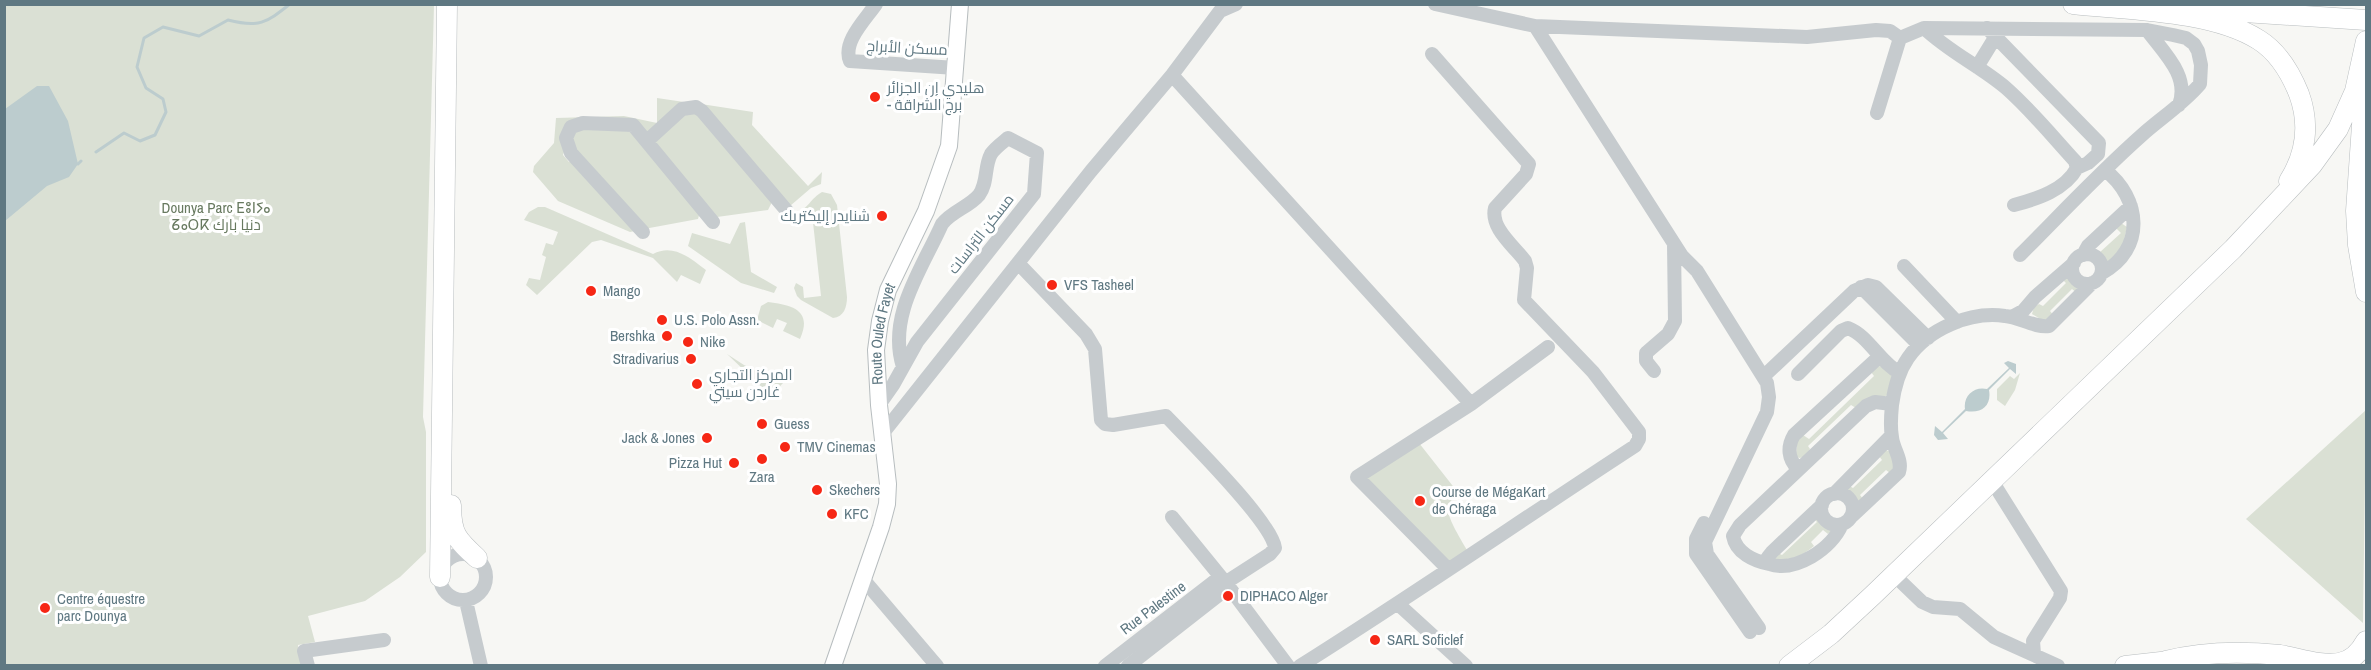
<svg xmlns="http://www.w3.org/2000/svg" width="2371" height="670" viewBox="0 0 2371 670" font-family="'Archivo Narrow',Cairo,'Noto Sans Tifinagh',sans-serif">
  <rect width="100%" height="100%" fill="#f7f7f4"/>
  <path fill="#dae0d4" d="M 4,5 L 434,5 L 423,417 L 426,432 L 426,552 L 400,577 L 365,601 L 308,616 L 315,642 L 298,645 L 301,665 L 5,665 Z
    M 657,98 L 684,102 L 648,134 L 575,120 L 563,155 L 569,162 L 572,160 L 635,231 L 630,232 L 558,201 L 533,172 L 534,166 L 554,143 L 556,118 L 624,116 L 657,123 Z
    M 701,104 L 753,112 L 752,125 L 808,186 L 822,172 L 821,184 L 811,188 L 790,206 Z
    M 694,111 L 772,202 L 768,210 L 717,217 L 650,143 L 683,113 Z
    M 628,129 L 700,212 L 698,219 L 644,229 L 571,147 L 574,130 Z
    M 822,192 L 831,194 L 837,205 L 847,297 C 847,307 844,317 833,318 L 801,300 L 797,296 L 794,288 L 796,283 L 803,287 L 804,298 L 821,296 L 812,213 L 794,215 C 809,208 811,198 822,192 Z
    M 538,207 L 545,207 L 653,254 C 673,243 690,258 706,270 L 700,284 L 681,275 L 677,282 L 653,258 L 601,240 L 592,242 L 537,295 L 526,285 L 529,278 L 540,280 L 546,257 L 542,255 L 546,243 L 553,245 L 558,232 L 524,220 L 529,212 Z
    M 745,222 L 751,272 L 777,287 L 774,293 L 741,283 L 688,246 L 692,233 L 730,244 L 740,223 Z
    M 2121,223 L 2127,227 L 2123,245 L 2107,265 L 2099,253 L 2121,233 L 2115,227 Z
    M 2068,276 L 2076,285 L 2081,288 L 2078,294 L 2072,289 L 2050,311 L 2054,316 L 2044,321 L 2032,314 L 2034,307 L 2039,304 L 2043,306 L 2066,283 L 2061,278 Z
    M 768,302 C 792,305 813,310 800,339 L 783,331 L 787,323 L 777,319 L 773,328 L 757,320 L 761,306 Z
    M 727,354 L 744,365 L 783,383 L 771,396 Z
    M 1879,366 L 1884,368 L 1893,377 L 1888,395 L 1856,408 L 1851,405 L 1808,446 L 1810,449 L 1805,457 L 1799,458 L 1796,456 L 1797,441 L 1803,435 L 1809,439 L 1874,376 L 1871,372 Z
    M 2020,373 L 2015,390 L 2005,406 L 1997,400 L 1997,389 L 2010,376 L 2014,379 Z
    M 2366,410 L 2363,623 L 2246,519 Z
    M 1419,443 L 1456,490 C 1455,497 1449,502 1448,508 C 1447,518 1462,541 1467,550 L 1448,564 L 1366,478 Z
    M 1886,450 L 1891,452 L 1896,466 L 1890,473 L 1886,470 L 1860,495 L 1863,499 L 1858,505 L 1853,494 L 1844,490 L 1848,485 L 1853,488 L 1882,460 L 1879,456 Z
    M 1818,513 L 1826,525 L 1834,528 L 1828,534 L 1823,530 L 1811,542 L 1814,546 C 1799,558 1794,559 1774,560 L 1778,553 L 1782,555 L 1817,522 L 1813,518 Z"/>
  <path fill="#bcccce" d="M 37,86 L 49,86 L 68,121 L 78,164 L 69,177 L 47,186 L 5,221 L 5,109 Z
    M 2008,361 L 2016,364 L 2016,374 L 2010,369 L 1989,390 C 1992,406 1981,414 1966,411 L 1943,433 L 1948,439 L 1938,440 L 1934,435 L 1935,426 L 1942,432 L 1965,409 C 1963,396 1974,386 1987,389 L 2009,368 L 2004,363 Z"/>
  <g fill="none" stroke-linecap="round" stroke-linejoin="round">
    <path stroke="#bcccce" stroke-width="3" d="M 96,152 L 124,133 L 140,141 L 155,135 L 166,112 L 163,99 L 146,88 L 137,67 L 144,38 L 163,27 L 199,36 L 228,20 C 259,28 266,23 290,4
      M 78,164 L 81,161"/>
    <defs>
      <g id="major">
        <path id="s1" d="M 833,666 L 881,527 L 887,504 L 888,484 L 879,405 L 876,350 L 880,321 L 888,290 L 926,211 L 949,146 L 960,4"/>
      </g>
      <path id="highway" d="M 2073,4 C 2128,10 2212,10 2259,40 C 2278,52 2291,74 2299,94 C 2310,124 2306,154 2289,181
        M 2199,9 L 2366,20
        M 2365,82 L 2356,211 L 2358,245 L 2366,292
        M 451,505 C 451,534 457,540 477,558
        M 440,577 L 447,4
        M 2166,661 C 2204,651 2241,651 2280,655 C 2299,658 2320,666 2339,663 C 2352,661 2360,652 2366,641
        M 1789,666 L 1831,634 L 1872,596 L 2233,249 L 2312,165 L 2338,129 L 2355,91 L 2366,41
        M 2125,666 L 2179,660"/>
    </defs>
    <use href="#major" stroke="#b7bdbf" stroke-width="18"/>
    <use href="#highway" stroke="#b8bdbf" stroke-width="21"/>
    <path stroke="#c6cbce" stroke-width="14" d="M 876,4 C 866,19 842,42 850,61 L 956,68
      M 1435,4 L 1535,26 L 1807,37 L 1876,30 L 1890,31 L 1900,38 L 1924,28 L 2147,30 L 2173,35 L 2186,38 L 2194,44 L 2198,51 L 2201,65 L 2200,84 C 2183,104 2161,118 2142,135 C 2099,173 2060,215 2020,255
      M 1535,26 L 1682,256 L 1697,271 L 1767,383 L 1769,397 L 1767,412 L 1705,542 L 1707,554 L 1759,628
      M 1924,28 C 1949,52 1980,66 2006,88 C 2031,110 2053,137 2075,161 L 2077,168
      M 1987,28 L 2099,143 L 2098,154 L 2088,163 L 2077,168 C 2065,190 2037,199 2014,205
      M 2147,30 C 2164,53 2190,76 2179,105
      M 1977,67 L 1996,36
      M 1172,75 L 1471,404
      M 1877,113 L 1900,38
      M 647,141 L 682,109 L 696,107 L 702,111 L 787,211
      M 643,232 L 571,153 L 566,138 L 571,127 L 583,123 L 633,125 L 713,222
      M2072 269a15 15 0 1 1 30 0a15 15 0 1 1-30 0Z
      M 2083,255 L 2088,246 L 2131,206
      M 1018,263 L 1086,334 L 1095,349 L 1101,420 L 1105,424 L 1113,425 L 1166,416 C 1188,439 1272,522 1275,548 L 1270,554 L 1225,583
      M 1904,266 L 1957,322
      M 2102,273 C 2146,249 2141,198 2105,170
      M 1861,287 L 1919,345
      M 2012,317 L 2023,311 L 2035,297 L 2074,263
      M 1654,371 L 1646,361 L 1646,353 L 1668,334 L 1675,321 L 1674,244
      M 1798,374 L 1841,331 L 1848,328 C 1869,336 1880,363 1900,373
      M 1764,376 L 1854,291 L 1868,285 L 1876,287 L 1928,338
      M 879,405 L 893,385 L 917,342 L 1034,194 L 1037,153 L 1008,138 C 1002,143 995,148 991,154 C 984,167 988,183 979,195 C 969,207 952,211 942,224 C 922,269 887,316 903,367
      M 883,433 L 1091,171 L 1172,75 L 1220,11 L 1236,4
      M 1798,469 C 1788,459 1787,447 1794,435 L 1880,356
      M 1992,481 L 2061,591 L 2060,598 L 2033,641 L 2034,654
      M1821 509a16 16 0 1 1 32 0a16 16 0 1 1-32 0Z
      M 1834,494 L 1891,436
      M 1822,505 L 1772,552 L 1768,557 L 1769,564 C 1795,573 1832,549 1842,524
      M 1172,517 L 1229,587 L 1288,666
      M 1850,518 L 1899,472 C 1903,460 1893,449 1892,437 C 1890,427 1891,415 1892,405 C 1894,390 1899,371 1908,358 C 1928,329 1970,311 2005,316 C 2019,317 2035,328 2049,326 L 2092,283
      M 1704,523 L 1696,539 L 1696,554 L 1750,632
      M440 577a23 23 0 1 1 46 0a23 23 0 1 1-46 0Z
      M 1769,564 C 1754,561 1736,553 1733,536 L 1740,525 L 1866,406 L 1875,402 L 1892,404
      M 1448,569 L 1357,477 L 1471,404 L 1548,347
      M 1894,575 L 1922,602 L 1933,607 L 1960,609 L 1994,637 L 2058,666
      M 863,579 L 937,666
      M 466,601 L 481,666
      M 1398,604 L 1466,666
      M 308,666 L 304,651 L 384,640
      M 1105,666 L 1220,577
      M 1128,666 L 1229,587
      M 1300,666 C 1413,595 1523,519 1635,446 L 1639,439 L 1639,432 L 1593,372 L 1524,300 L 1527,268 L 1525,261 C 1514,246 1490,228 1495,208 L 1526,174 L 1529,164 L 1432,54"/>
    <use href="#major" stroke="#fff" stroke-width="16"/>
    <use href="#highway" stroke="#fff" stroke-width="20"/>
  </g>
  <g fill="#f62715" stroke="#fff" stroke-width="2">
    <circle cx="875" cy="97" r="6"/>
    <circle cx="882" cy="216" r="6"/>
    <circle cx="1052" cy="285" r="6"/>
    <circle cx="591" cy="291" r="6"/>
    <circle cx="662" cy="320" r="6"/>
    <circle cx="667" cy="336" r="6"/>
    <circle cx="688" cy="342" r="6"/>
    <circle cx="691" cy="359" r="6"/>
    <circle cx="697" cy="384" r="6"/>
    <circle cx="762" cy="424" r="6"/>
    <circle cx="707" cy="438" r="6"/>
    <circle cx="785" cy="447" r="6"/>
    <circle cx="762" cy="459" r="6"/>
    <circle cx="734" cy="463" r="6"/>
    <circle cx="817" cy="490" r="6"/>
    <circle cx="1420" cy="501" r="6"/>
    <circle cx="832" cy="514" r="6"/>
    <circle cx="1228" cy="596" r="6"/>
    <circle cx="45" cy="608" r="6"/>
    <circle cx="1375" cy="640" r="6"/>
  </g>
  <g text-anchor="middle" stroke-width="6" stroke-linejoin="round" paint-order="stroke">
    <g font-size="15" fill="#5f7882" stroke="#fff">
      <text transform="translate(907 48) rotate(3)" y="5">مسكن الأبراج</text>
      <text transform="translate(981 234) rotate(-52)" y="5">مسكن التراسات</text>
      <text dy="5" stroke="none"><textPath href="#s1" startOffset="342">Route Ouled Fayet</textPath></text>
      <text transform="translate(1153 608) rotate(-37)" y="5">Rue Palestine</text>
    </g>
    <g font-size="15" fill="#5f7882" stroke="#fff" text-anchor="start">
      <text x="887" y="93">هليدي إن الجزائر<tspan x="887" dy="17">- برج الشراقة</tspan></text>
      <text x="870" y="221" text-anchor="end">شنايدر إليكتريك</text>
      <text x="1064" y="290">VFS Tasheel</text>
      <text x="603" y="296">Mango</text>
      <text x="674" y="325">U.S. Polo Assn.</text>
      <text x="655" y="341" text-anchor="end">Bershka</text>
      <text x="700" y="347">Nike</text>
      <text x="679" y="364" text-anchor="end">Stradivarius</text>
      <text x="709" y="380">المركز التجاري<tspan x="709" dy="17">غاردن سيتي</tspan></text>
      <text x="774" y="429">Guess</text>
      <text x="695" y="443" text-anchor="end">Jack &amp; Jones</text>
      <text x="797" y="452">TMV Cinemas</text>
      <text x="722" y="468" text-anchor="end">Pizza Hut</text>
      <text x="762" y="482" text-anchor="middle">Zara</text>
      <text x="829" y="495">Skechers</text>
      <text x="1432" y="497">Course de MégaKart<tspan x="1432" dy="17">de Chéraga</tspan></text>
      <text x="844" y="519">KFC</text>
      <text x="1240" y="601">DIPHACO Alger</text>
      <text x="57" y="604">Centre équestre<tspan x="57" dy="17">parc Dounya</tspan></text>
      <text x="1387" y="645">SARL Soficlef</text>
    </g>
    <g font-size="15" fill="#67795f" stroke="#fff">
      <text x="216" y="213">Dounya Parc ⴹⵓⵏⵢⴰ<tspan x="216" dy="17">ⵒⴰⵔⴽ دنيا بارك</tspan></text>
    </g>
  </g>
  <rect width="2371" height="670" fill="none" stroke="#5f7882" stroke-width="12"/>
</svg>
